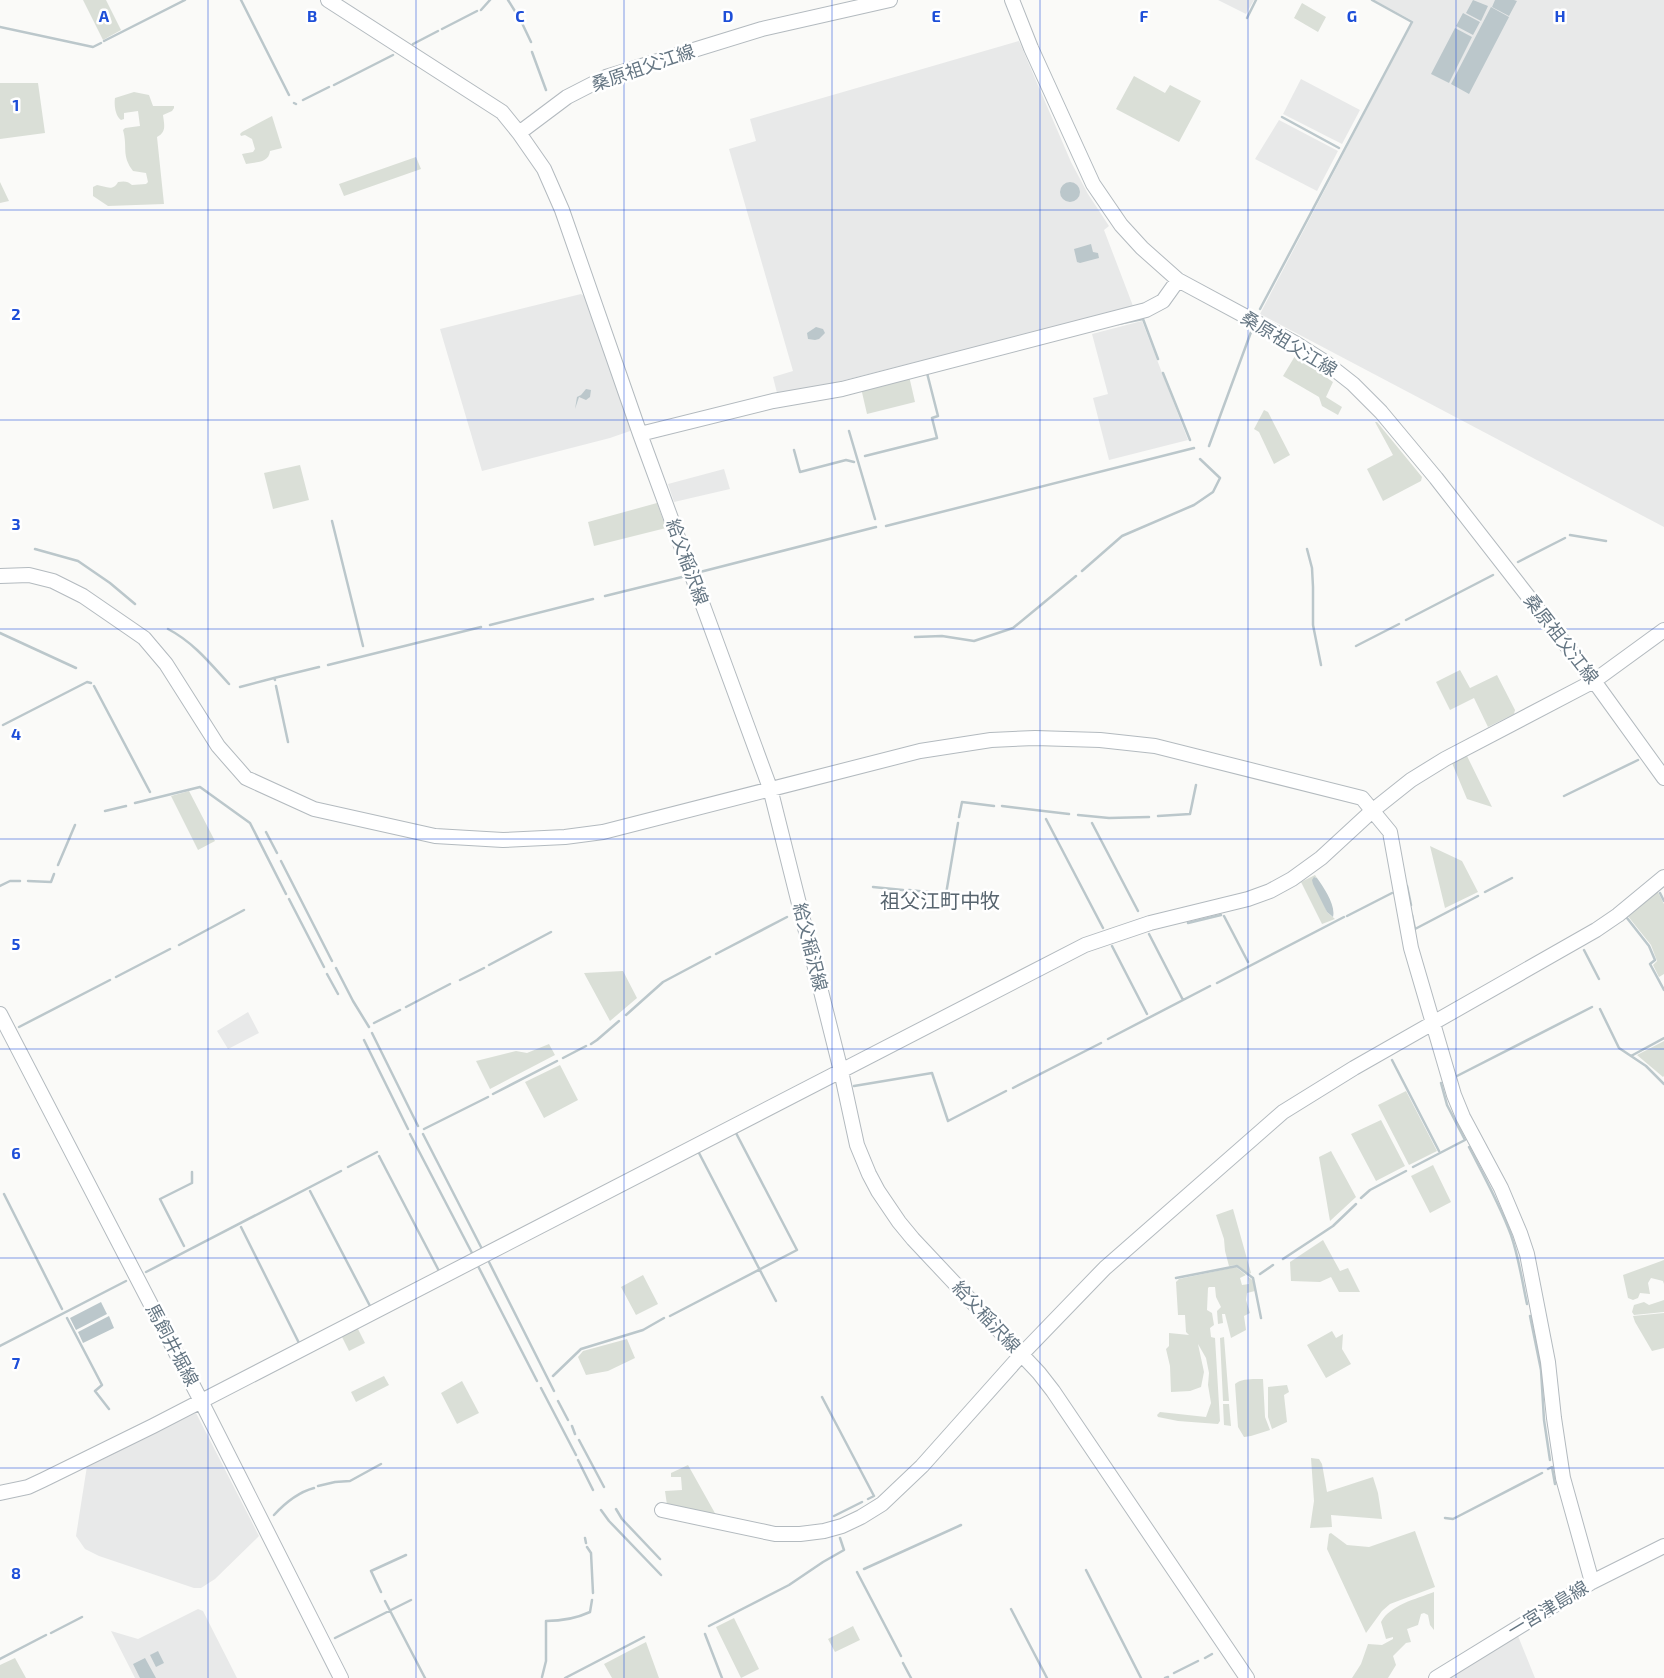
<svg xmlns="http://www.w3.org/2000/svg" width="1664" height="1678" viewBox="0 0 1664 1678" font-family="'Exo 2','Noto Sans JP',sans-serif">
  <rect width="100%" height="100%" fill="#fafaf8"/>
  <path fill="#e8e9e9" d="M 1218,0 L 1254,0 L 1246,14 Z
    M 1374,0 L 1664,0 L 1664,527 L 1260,314 L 1413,21 Z
    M 1019,41 L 1071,162 L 1088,194 L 1109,226 L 1104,230 L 1133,306 L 1130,308 L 817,387 L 777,393 L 773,377 L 793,371 L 729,149 L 756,141 L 750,119 Z
    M 1301,79 L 1360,110 L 1342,144 L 1283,114 Z
    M 1279,120 L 1338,151 L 1317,191 L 1255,159 Z
    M 581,294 L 584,296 L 631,428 L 630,431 L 610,438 L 482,471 L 440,329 Z
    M 1142,321 L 1188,440 L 1109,460 L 1093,398 L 1108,394 L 1092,334 Z
    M 724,469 L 730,489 L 674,502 L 668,484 Z
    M 248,1012 L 259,1033 L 228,1049 L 217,1031 Z
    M 193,1412 L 196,1413 L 259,1536 L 215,1579 L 201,1588 L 194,1588 L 99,1556 L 85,1549 L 76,1536 L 87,1466 Z
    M 198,1609 L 203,1611 L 237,1678 L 135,1678 L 111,1631 L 138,1639 Z
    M 1518,1636 L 1535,1678 L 1449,1678 Z"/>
  <path fill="#dadfd7" d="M 83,0 L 106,0 L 121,30 L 103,40 Z
    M 1302,3 L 1326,17 L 1318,32 L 1294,18 Z
    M 1134,76 L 1165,93 L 1170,85 L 1201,101 L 1179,142 L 1116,109 Z
    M 0,83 L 38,83 L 45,133 L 0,139 Z
    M 134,92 L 149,95 L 153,106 L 174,106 L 174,108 L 172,111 L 163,115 C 164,124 167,132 157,137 L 164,204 L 108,206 L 93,196 L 93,187 L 97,185 C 105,186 113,192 118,182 C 124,181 128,181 132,185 L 146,184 L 148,182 L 146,173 L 133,171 C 121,155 128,148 123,130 L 125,128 L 140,126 L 138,111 L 124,113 L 124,119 L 121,120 C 115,116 114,104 115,98 Z
    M 272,116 L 282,148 L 270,151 C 269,163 256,162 246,164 L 242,154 L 253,152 L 255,149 L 252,139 L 245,135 L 241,136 L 240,134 L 242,132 Z
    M 416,157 L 421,169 L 344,196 L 339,184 Z
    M 0,182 L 9,201 L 0,203 Z
    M 1295,356 L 1333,382 L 1326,397 L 1342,407 L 1338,415 L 1322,406 L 1319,397 L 1283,376 Z
    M 909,376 L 915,402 L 867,414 L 861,388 Z
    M 1264,410 L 1268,412 L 1290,455 L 1274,464 L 1259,432 L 1254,429 Z
    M 1375,422 L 1377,422 L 1422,477 L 1421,481 L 1383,501 L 1367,469 L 1393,455 Z
    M 300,465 L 309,500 L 273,509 L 264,473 Z
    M 657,503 L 666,528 L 594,546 L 588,522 Z
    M 1460,670 L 1470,688 L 1497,675 L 1515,710 L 1514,714 L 1488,727 L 1474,698 L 1450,710 L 1436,682 Z
    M 1467,756 L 1492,807 L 1467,799 L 1452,763 Z
    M 189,791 L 215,841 L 198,850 L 171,796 Z
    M 1430,846 L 1462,861 L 1478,892 L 1445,908 Z
    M 1315,875 L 1317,878 L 1314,877 L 1327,912 L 1335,919 L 1322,924 L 1301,882 Z
    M 1657,890 L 1664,904 L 1664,974 L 1659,977 L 1653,965 L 1657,961 L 1651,945 L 1627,915 Z
    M 623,971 L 637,998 L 610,1021 L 584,973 Z
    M 1664,1041 L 1664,1076 L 1663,1077 L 1637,1055 Z
    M 549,1044 L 555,1055 L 490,1089 L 476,1061 L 516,1051 L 527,1053 Z
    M 560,1065 L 578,1100 L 544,1118 L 525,1082 Z
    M 1406,1091 L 1437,1151 L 1409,1165 L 1378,1105 Z
    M 1381,1120 L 1405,1166 L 1376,1181 L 1351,1134 Z
    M 1331,1151 L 1356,1197 L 1330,1221 L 1319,1157 Z
    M 1433,1165 L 1451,1202 L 1430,1213 L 1411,1176 Z
    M 1233,1209 L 1251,1273 L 1249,1274 L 1237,1265 L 1229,1266 L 1225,1251 L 1224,1239 L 1216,1215 Z
    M 1323,1240 L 1340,1271 L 1348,1268 L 1360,1292 L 1339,1292 L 1331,1277 L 1320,1282 L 1291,1281 L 1290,1262 Z
    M 1664,1260 L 1664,1284 L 1663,1281 L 1651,1278 L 1648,1283 L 1650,1294 L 1640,1293 L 1638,1298 L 1633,1300 L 1628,1298 L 1623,1275 Z
    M 1236,1267 L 1246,1275 L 1240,1278 L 1242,1285 L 1249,1284 L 1248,1277 C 1254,1279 1254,1285 1255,1291 L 1247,1293 L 1246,1300 L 1250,1313 L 1244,1316 L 1246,1330 L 1231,1338 L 1225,1314 L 1222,1314 L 1223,1323 L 1218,1324 L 1217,1311 L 1221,1307 L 1216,1297 L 1215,1287 L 1209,1287 L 1208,1288 L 1207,1310 L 1212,1313 L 1214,1325 L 1210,1328 L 1211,1337 L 1215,1338 L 1220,1421 L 1218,1424 L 1178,1421 L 1158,1417 L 1157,1415 L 1160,1412 L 1206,1417 L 1211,1403 L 1208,1385 L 1209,1373 L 1206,1358 L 1198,1344 L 1204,1372 L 1201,1387 L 1190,1391 L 1171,1392 L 1170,1366 L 1166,1349 L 1169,1346 L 1169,1333 L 1189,1335 L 1186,1332 L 1185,1315 L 1178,1315 L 1176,1282 L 1179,1279 Z
    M 643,1275 L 658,1304 L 636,1315 L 621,1287 Z
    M 1664,1300 L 1664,1312 L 1634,1315 L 1632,1312 L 1634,1305 L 1644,1302 L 1649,1305 Z
    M 1664,1313 L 1664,1348 L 1652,1351 L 1635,1322 L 1633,1316 Z
    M 357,1327 L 365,1343 L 349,1351 L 341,1335 Z
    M 1332,1331 L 1336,1338 L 1343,1334 L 1342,1349 L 1351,1364 L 1326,1378 L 1307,1345 Z
    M 1224,1337 L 1229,1401 L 1223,1401 L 1220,1338 Z
    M 627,1339 L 635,1358 L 608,1371 L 586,1375 L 578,1357 L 583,1351 Z
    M 384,1376 L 389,1385 L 356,1402 L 351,1392 Z
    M 1263,1379 L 1265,1417 L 1270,1430 L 1251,1436 L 1244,1437 L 1238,1427 L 1235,1384 C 1242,1378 1254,1379 1263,1379 Z
    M 462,1381 L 479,1413 L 457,1424 L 441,1393 Z
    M 1287,1385 L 1289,1392 L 1284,1395 L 1287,1422 L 1272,1429 L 1268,1417 L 1268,1387 Z
    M 1223,1404 L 1229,1404 L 1231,1426 L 1224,1425 Z
    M 1311,1458 L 1319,1459 L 1322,1464 L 1327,1492 L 1373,1477 L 1378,1493 L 1382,1519 L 1331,1515 L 1332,1527 L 1310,1528 L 1314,1501 Z
    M 688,1465 L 716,1515 L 667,1505 L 665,1491 L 682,1490 L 681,1477 L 671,1477 L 671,1473 Z
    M 1415,1531 L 1435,1587 L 1390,1604 L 1382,1611 L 1366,1633 L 1327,1549 L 1329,1534 L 1331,1533 L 1347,1545 L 1369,1547 Z
    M 1434,1592 L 1434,1630 L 1430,1625 L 1428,1615 L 1424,1613 L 1421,1614 L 1418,1625 L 1407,1629 L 1411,1642 L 1406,1643 L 1393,1656 L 1396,1665 L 1388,1678 L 1352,1678 L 1361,1664 L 1368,1644 L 1382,1645 L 1393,1639 L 1393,1637 L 1386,1639 L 1381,1622 C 1390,1605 1416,1599 1434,1592 Z
    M 734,1618 L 759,1669 L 741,1678 L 716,1627 Z
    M 853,1626 L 860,1640 L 835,1652 L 828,1639 Z
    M 646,1642 L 659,1678 L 612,1678 L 604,1664 Z
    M 15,1658 L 26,1678 L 0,1678 L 0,1665 Z"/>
  <path fill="#bbc7cb" d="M 1473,0 L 1488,6 L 1481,21 L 1466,13 Z
    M 1495,0 L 1514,0 L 1517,1 L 1509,16 L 1492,7 Z
    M 1491,7 L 1509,17 L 1469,94 L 1451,84 Z
    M 1463,13 L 1480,22 L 1473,35 L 1456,26 Z
    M 1455,28 L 1472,37 L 1449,83 L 1431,74 Z
    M1060 192a10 10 0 1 1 20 0a10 10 0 1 1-20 0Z
    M 1091,244 L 1093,252 L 1098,253 L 1099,258 L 1080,263 L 1077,262 L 1074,249 Z
    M 816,327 L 823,329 L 825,333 L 819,339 L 815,340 L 808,339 L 807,333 Z
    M 586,389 L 591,390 L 590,397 L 586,400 L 579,397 L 575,409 L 577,397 L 581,395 Z
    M 1314,877 L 1317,878 C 1324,888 1336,905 1333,917 L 1327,912 L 1313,884 L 1312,880 Z
    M 101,1302 L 107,1314 L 76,1330 L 70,1318 Z
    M 109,1316 L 114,1328 L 83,1343 L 78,1332 Z
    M 158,1651 L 164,1663 L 156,1667 L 150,1655 Z
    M 145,1658 L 156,1678 L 140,1678 L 133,1664 Z"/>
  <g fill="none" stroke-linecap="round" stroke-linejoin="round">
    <path stroke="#bbc7cb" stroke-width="2.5" d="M 241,0 L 289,95
      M 508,0 L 521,21 L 531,42
      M 481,10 L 490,0
      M 1247,18 L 1256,0
      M 0,27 L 93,47 L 101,43
      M 442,29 L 477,11
      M 104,41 L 185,0
      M 413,44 L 438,31
      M 532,52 L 546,90
      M 334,85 L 393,55
      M 303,100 L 329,87
      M 294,103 L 296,104
      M 1282,117 L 1339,148
      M 1260,309 L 1412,22 L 1372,0
      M 1118,324 L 1143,319 L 1158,359
      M 1163,373 L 1190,440
      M 849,431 L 875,519
      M 1209,446 L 1251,332
      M 794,450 L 800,472 L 846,460 L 854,462
      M 865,456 L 937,438 L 932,418 L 938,416 L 927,373 L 929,372
      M 332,521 L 363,646
      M 886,526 L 1194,448
      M 1570,535 L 1606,541
      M 35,549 L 78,561 L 110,583 L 135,604
      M 1307,549 L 1312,568 L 1313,587 L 1313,625 L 1321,665
      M 1518,562 L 1565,538
      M 1082,571 L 1122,536 L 1194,505 L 1213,492 L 1220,478 L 1200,459
      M 700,572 L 876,527
      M 605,596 L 686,576
      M 1406,620 L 1493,575
      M 490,625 L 593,599
      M 168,629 C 193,642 210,663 229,684
      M 0,633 L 76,668
      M 915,637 L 942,636 L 974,641 L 1013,628 L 1076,576
      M 1356,646 L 1399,624
      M 328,665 L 481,627
      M 275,680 L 274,678 L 319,667
      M 94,686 L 150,792
      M 276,686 L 288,742
      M 240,687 L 274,678
      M 3,725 L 87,682 L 91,683
      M 1564,796 L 1638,760
      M 135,803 L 200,787 L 250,823 L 286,894
      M 1002,806 L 1069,814
      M 105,811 L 126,806
      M 1078,815 L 1109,818 L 1149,817
      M 1158,816 L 1190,814 L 1196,785
      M 959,817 L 962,802 L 994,806
      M 1046,819 L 1103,928
      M 1092,823 L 1138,911
      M 266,832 L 277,853
      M 281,861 L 332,961
      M 58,865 L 75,825
      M 28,881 L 51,882 L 54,874
      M 0,886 L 10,881 L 20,881
      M 1407,886 L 1411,905
      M 873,887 L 903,890
      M 909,890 L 946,894 L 958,823
      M 1485,892 L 1512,878
      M 1660,893 L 1664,901
      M 289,899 L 324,967
      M 1412,915 L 1415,929 L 1478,896
      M 1224,916 L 1248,962
      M 1347,916 L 1392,893
      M 1627,918 L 1649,946 L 1655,960 L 1650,964 L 1664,990
      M 1188,923 L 1221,915
      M 1149,934 L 1183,1000
      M 179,945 L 244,910
      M 1112,946 L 1147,1014
      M 1584,950 L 1599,979
      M 716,954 L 787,917
      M 489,965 L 551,932
      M 336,968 L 353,1001 L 369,1027
      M 327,974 L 338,994
      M 116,977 L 170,949
      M 460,980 L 484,968
      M 1217,983 L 1344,917
      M 406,1007 L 450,984
      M 1600,1009 L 1619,1048 L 1646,1066 L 1664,1084
      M 626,1015 L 663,982 L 710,957
      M 374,1023 L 400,1010
      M 19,1027 L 110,980
      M 372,1033 L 418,1126
      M 1108,1039 L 1210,986
      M 364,1040 L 408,1129
      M 591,1044 L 597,1040 L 619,1021
      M 1631,1056 L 1664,1038
      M 563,1058 L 586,1046
      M 1392,1060 L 1439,1151
      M 1455,1077 L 1592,1007
      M 854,1086 L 932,1073 L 948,1121 L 1006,1091
      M 1013,1088 L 1101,1043
      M 493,1094 L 557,1061
      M 424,1129 L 488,1097
      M 410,1134 L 472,1253
      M 423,1134 L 481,1247
      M 1469,1147 C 1484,1176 1500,1205 1511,1235 C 1519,1258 1522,1281 1527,1304
      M 699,1153 L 776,1301
      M 379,1156 L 439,1271
      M 348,1167 L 377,1152
      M 1413,1167 L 1465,1140 L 1447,1105 L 1441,1083
      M 310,1191 L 370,1306
      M 4,1194 L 62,1309
      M 1361,1198 L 1370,1190 L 1406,1171
      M 241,1227 L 299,1343
      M 184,1246 L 160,1199 L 192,1183 L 192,1172
      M 1283,1259 L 1333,1226 L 1356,1204
      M 488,1260 L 554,1391
      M 478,1266 L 537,1381
      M 146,1272 L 341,1171
      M 1260,1274 L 1273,1265
      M 1176,1278 L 1237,1266 L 1253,1278 L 1261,1318
      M 670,1316 L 797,1250 L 736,1133
      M 1530,1316 L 1541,1370 L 1544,1420 L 1550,1460
      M 67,1318 L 102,1385 L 95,1391 L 109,1409
      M 0,1346 L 126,1281
      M 553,1376 L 581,1349 L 643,1330 L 664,1318
      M 541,1388 L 576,1455
      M 822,1397 L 874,1496 L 868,1499
      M 558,1401 L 568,1420
      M 572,1426 L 575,1434
      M 579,1440 L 604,1487
      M 578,1460 L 593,1490
      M 1548,1469 L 1552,1467 L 1555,1484
      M 318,1486 L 335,1482 L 350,1481 L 381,1464
      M 616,1509 L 622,1519 L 660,1559
      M 601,1510 L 609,1521 L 661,1575
      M 274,1515 C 285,1503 299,1492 314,1488
      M 834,1516 L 862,1502
      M 1445,1518 L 1453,1519 L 1542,1473
      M 585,1538 L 586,1543
      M 587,1547 L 591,1553 L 593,1593
      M 864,1569 L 961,1525
      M 1086,1570 L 1141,1678
      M 857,1572 L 901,1656
      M 381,1592 L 371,1571 L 406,1555
      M 385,1601 L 425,1678
      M 1011,1609 L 1047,1678
      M 709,1626 L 789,1585 L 823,1562 L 844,1550 L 840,1538
      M 51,1633 L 82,1617
      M 705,1634 L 722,1678
      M 335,1638 L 411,1600
      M 1205,1658 L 1212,1654
      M 0,1659 L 46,1635
      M 903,1663 L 911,1678
      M 1174,1673 L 1198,1661
      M 542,1677 L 546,1661 L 546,1621 C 562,1621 575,1619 590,1612 L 592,1600
      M 565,1678 L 644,1637
      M 1165,1678 L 1168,1677"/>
    <defs>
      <path id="secondary" d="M 328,0 L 502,112 L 519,133 L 544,169 L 562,210 L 640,434 L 770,788 L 841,1071 L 857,1145 L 869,1174 L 878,1191 L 899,1222 L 913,1239 L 1039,1373 L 1053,1391 L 1247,1678
        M 1012,0 L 1031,48 L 1093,184 L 1121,225 L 1142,248 L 1178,280 L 1295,343 L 1325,362 L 1353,384 L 1381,412 L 1436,478 L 1594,681 L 1664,778
        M 519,133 L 567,97 L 606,77 L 762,29 L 890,0
        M 640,434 L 773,401 L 842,389 L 1146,310 L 1163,301 L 1178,280
        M 0,576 L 29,575 L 53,581 L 83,596 L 131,629 L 144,638 L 166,664 L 218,746 L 246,778 L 314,809 L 435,836 L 503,840 L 565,837 L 603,832 L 920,751 L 991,740 L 1035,738 L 1100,740 L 1155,746 L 1362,798 L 1390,832 L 1411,948 L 1454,1095 L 1463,1117 L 1501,1188 L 1520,1233 L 1527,1254 L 1548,1362 L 1554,1418 L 1563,1478 L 1592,1582
        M 0,1014 L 201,1401 L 341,1678
        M 0,1493 L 28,1487 L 43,1480 L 153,1426 L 1085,945 L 1150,923 L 1248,899 L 1270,891 L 1292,879 L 1321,858 L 1372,811 L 1411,780 L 1445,759 L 1594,681 L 1664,630
        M 662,1510 L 775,1534 L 800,1534 L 824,1531 L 842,1526 L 861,1517 L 882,1504 L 922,1466 L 1021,1355 L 1105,1268 L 1283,1112 L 1354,1068 L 1596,930 L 1618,915 L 1664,877
        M 1436,1678 L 1592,1582 L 1664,1546"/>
    </defs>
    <use href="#secondary" stroke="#b3babf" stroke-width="16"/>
    <use href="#secondary" stroke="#fff" stroke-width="14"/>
  </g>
  <path fill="none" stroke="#1d4ed8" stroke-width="1" stroke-opacity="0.55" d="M 208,0 L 208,1678M 416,0 L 416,1678M 624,0 L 624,1678M 832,0 L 832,1678M 1040,0 L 1040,1678M 1248,0 L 1248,1678M 1456,0 L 1456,1678M 0,210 L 1664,210M 0,420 L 1664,420M 0,629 L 1664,629M 0,839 L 1664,839M 0,1049 L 1664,1049M 0,1258 L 1664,1258M 0,1468 L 1664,1468"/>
  <g text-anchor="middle" stroke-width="5" stroke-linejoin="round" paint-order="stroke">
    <g font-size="18" fill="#657683" stroke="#fff">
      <text transform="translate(643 68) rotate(-19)" y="6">桑原祖父江線</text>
      <text transform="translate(1289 344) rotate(31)" y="6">桑原祖父江線</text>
      <text transform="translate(687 562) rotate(70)" y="6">給父稲沢線</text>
      <text transform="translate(1561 639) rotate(52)" y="6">桑原祖父江線</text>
      <text transform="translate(810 947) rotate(76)" y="6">給父稲沢線</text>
      <text transform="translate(986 1317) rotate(47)" y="6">給父稲沢線</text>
      <text transform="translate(172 1345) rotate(62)" y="6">馬飼井堀線</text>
      <text transform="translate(1548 1609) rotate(-31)" y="6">一宮津島線</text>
    </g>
    <g font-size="20" fill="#57646e" stroke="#fff">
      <text x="940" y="908">祖父江町中牧</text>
    </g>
  </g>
  <g font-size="16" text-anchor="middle" font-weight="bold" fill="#1d4ed8" stroke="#fff" stroke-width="5" stroke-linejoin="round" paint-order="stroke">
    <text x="104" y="22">A</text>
    <text x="312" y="22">B</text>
    <text x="520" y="22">C</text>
    <text x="728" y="22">D</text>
    <text x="936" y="22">E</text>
    <text x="1144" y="22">F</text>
    <text x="1352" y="22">G</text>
    <text x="1560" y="22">H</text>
    <text x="16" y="111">1</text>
    <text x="16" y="320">2</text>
    <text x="16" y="530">3</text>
    <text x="16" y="740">4</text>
    <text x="16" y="950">5</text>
    <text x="16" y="1159">6</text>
    <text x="16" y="1369">7</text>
    <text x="16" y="1579">8</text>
  </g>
</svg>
